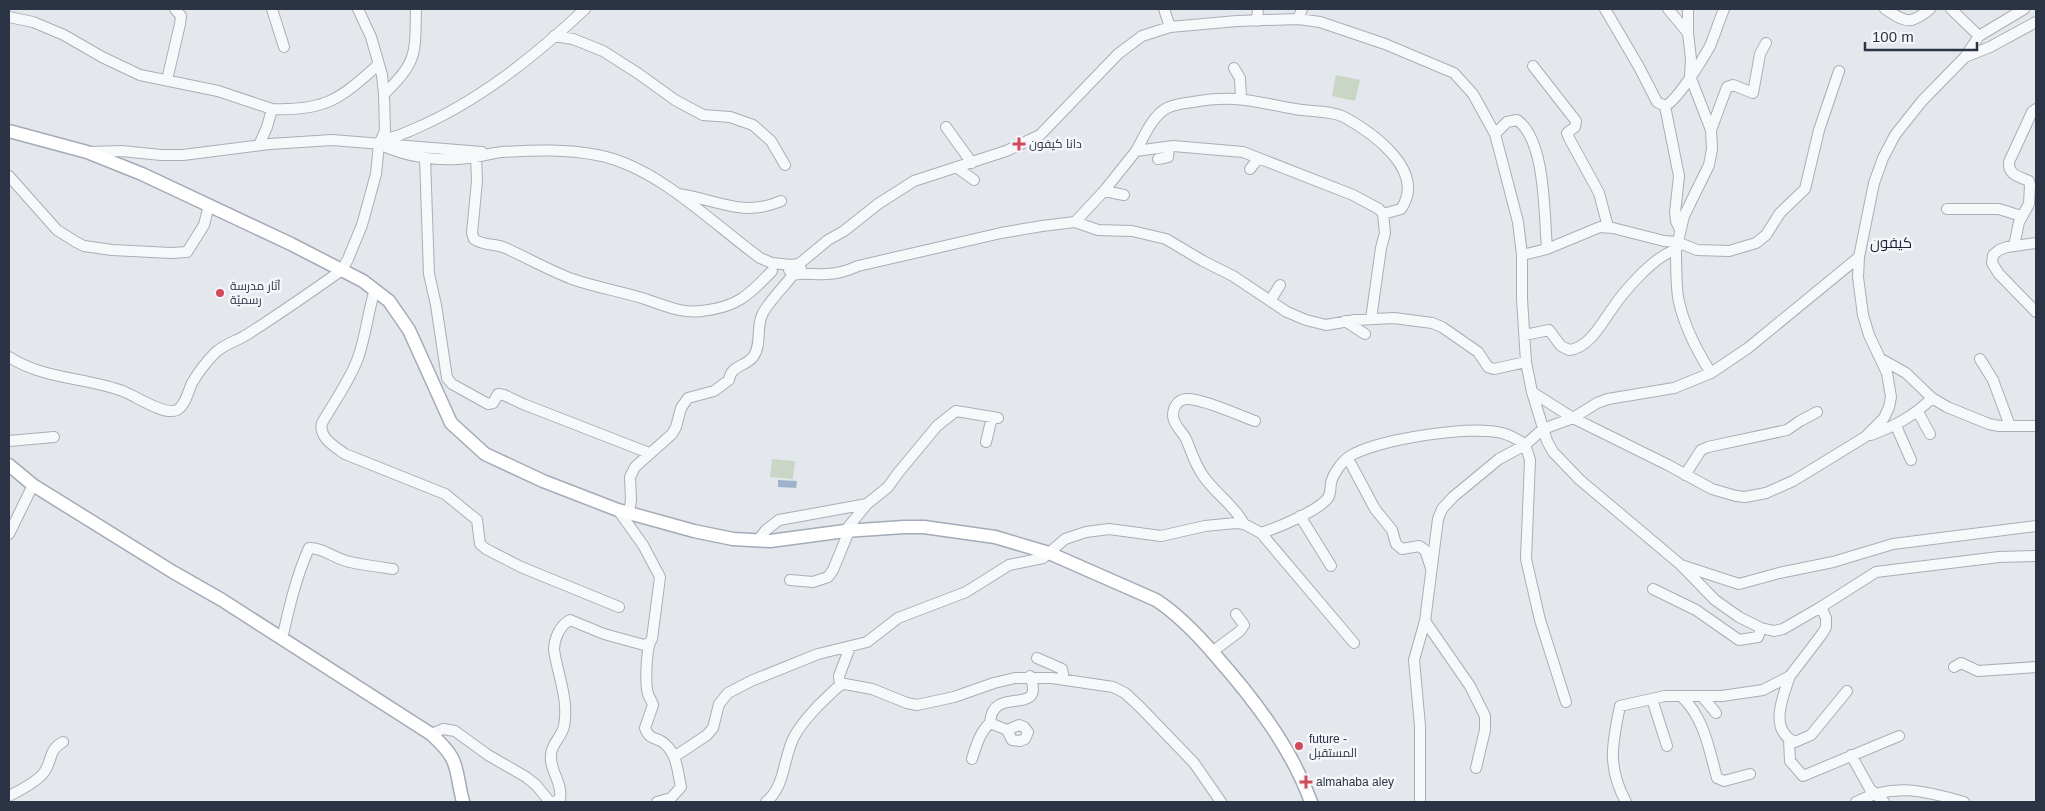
<svg xmlns="http://www.w3.org/2000/svg" width="2045" height="811" viewBox="0 0 2045 811" font-family="Arial,Cairo,sans-serif">
  <rect width="100%" height="100%" fill="#e4e7ec"/>
  <path fill="#c9d6c5" d="M 1336,75 L 1360,80 L 1355,101 L 1332,96 Z
    M 772,459 L 795,461 L 793,479 L 770,477 Z"/>
  <path fill="#9fb4cc" d="M 778,480 L 797,481 L 796,488 L 778,487 Z"/>
  <g fill="none" stroke-linecap="round" stroke-linejoin="round">
    <defs>
      <path id="minor" d="M 272,9 L 284,47
        M 1164,9 L 1170,27
        M 1605,9 L 1639,67 L 1657,102 L 1665,106 C 1677,101 1703,59 1710,46 C 1715,34 1719,21 1724,9
        M 1885,9 C 1906,22 1909,26 1930,9
        M 1951,9 L 1979,36
        M 9,17 L 33,22 L 64,35 L 102,57 L 140,75 L 218,91 L 272,109 L 267,127 L 259,145
        M 1298,19 L 1302,9
        M 1257,21 L 1258,9
        M 1688,32 L 1688,9
        M 554,36 L 573,39 L 603,51 L 639,74 L 675,100 L 703,115 L 730,117 L 753,125 L 771,141 L 785,165
        M 1965,57 L 1990,47 L 2036,22
        M 1533,66 L 1576,121 L 1575,127 L 1567,133 L 1569,138 L 1599,193 L 1608,227
        M 1234,68 L 1240,78 L 1241,99
        M 167,80 L 180,24 L 181,16 L 175,9
        M 384,94 C 418,62 415,53 416,9
        M 1665,106 L 1679,176 L 1675,213 L 1676,221 L 1680,230
        M 272,109 C 326,111 340,99 379,64
        M 946,127 L 972,163
        M 1711,130 L 1727,87 L 1733,85 L 1753,93 L 1760,54 L 1766,43
        M 1495,134 L 1507,122 L 1517,120 C 1546,140 1544,215 1547,249
        M 382,139 C 394,139 404,133 414,129 C 478,102 535,56 585,9
        M 379,144 C 406,157 439,162 468,158 C 480,157 491,153 502,152 C 534,150 566,149 597,155 C 657,166 712,223 760,258 L 772,263 L 791,265
        M 1136,151 C 1144,137 1152,116 1167,108 C 1175,104 1184,103 1193,102 C 1235,94 1255,102 1295,109 C 1310,112 1330,110 1344,117 C 1373,133 1427,171 1401,209 L 1383,214
        M 88,152 L 122,151 L 161,155 L 183,155 L 270,144 L 332,140 L 482,152
        M 476,157 L 477,181 L 472,233 L 474,239 C 481,245 494,244 503,247 C 526,257 548,270 572,279 C 595,287 619,291 642,298 C 661,304 681,314 702,311 C 737,307 748,296 772,271
        M 425,158 L 429,274 L 436,305 L 447,378 L 452,384 L 488,404 L 493,403 L 498,394 L 504,395 L 523,404 L 649,453
        M 1158,159 L 1168,157 L 1169,147
        M 956,167 L 974,180
        M 1250,169 L 1258,159
        M 9,176 L 57,230 L 76,242 L 84,246 L 112,250 L 171,253 L 187,252 L 204,225 L 209,205
        M 1104,191 L 1124,195
        M 678,194 C 716,199 742,218 781,201
        M 1947,209 L 1999,209 L 2021,216
        M 1075,222 L 1104,191 L 1136,151 L 1173,146 L 1243,152 L 1353,195 L 1379,209 L 1383,214 L 1385,233 L 1381,248 L 1371,319
        M 2036,243 L 2007,247 L 1999,250 L 1993,255 L 1992,263 L 1999,274 L 2036,312
        M 2014,246 L 2019,222 L 2029,204 L 2030,185 L 2029,181 C 2018,176 2008,175 2009,162 L 2032,112 L 2036,109
        M 1676,250 C 1676,266 1676,282 1678,297 C 1683,324 1697,351 1711,373
        M 1522,255 L 1547,249 L 1600,227 L 1613,228 L 1664,241 L 1677,242 L 1697,250 L 1729,251 L 1756,243 L 1766,235 L 1780,213 L 1805,189 L 1819,130 L 1839,71
        M 799,264 L 828,240 L 844,231 L 878,204 L 914,181 L 1006,151 L 1040,135 L 1118,54 L 1142,36 L 1170,27 L 1237,21 L 1298,19 L 1320,22 L 1385,44 L 1454,73 L 1473,94 L 1495,134 L 1518,222 L 1522,255 L 1522,299 L 1526,362 L 1532,392 L 1547,441 L 1553,452 L 1580,480 L 1681,565 L 1715,600 L 1739,617 L 1761,628 L 1774,631 L 1783,629 L 1821,607 L 1876,572 L 1999,557 L 2036,556
        M 800,273 L 801,269 L 799,264 L 791,265 L 789,270 L 793,275 C 804,272 815,275 826,274 C 837,274 847,271 858,266 L 1001,233 L 1042,226 L 1075,222 L 1098,230 L 1132,231 L 1166,239 L 1203,261 L 1233,276 L 1287,312 L 1306,320 L 1326,325 L 1355,320 L 1394,318 L 1432,323 L 1442,327 L 1478,352 L 1488,367 L 1494,369 L 1526,362
        M 375,289 C 368,312 366,335 358,358 C 350,380 334,402 322,423 C 318,437 335,447 345,454 L 445,494 L 477,520 L 480,544 L 486,549 L 521,567 L 619,607
        M 1270,301 L 1280,285
        M 1345,321 L 1365,334
        M 1525,335 L 1549,330 L 1561,346 L 1569,350 C 1589,348 1601,324 1612,309 C 1624,291 1655,255 1676,250 L 1684,216 L 1709,165 L 1712,149 L 1711,130 L 1690,76 L 1691,59 L 1688,33 L 1668,9
        M 9,357 C 45,380 86,377 125,392 C 137,397 165,416 177,410 C 186,405 188,391 192,383 C 198,373 206,362 215,353 C 224,344 237,341 248,334 C 279,314 311,292 342,270 L 348,259 L 362,225 L 376,174 L 379,144 L 385,131 L 384,94 L 382,75 L 371,37 L 358,9
        M 1881,359 L 1906,373 L 1932,398 L 1947,407 L 1989,424 L 1999,426 L 2036,426
        M 1980,359 L 1993,380 L 2010,426
        M 1532,392 L 1573,418 L 1668,465 L 1712,489 L 1736,496 L 1745,497 L 1766,493 L 1793,481 L 1865,437 L 1884,418 L 1889,407 L 1891,397 L 1887,373 L 1869,335 L 1863,315 L 1858,277 L 1859,257 L 1874,183 L 1883,158 L 1895,135 L 1922,101 L 1965,57 L 1979,36 L 2024,9
        M 1918,412 L 1930,434
        M 1896,426 L 1911,460
        M 1871,435 C 1895,426 1914,416 1932,398
        M 9,441 L 54,437
        M 986,442 L 992,417
        M 1351,464 L 1375,509 L 1392,530 L 1396,544 L 1402,549 L 1419,546 L 1425,550 L 1431,568
        M 1685,475 L 1701,450 L 1708,447 L 1787,430 L 1800,421 L 1817,412
        M 618,510 L 643,545 L 660,577 L 652,639 C 646,646 645,684 648,694 C 649,697 652,701 653,705 L 645,728 C 650,742 658,736 666,745 C 677,755 678,774 681,787 L 671,798 L 657,802
        M 629,513 L 631,500 L 630,477 L 635,467 L 672,434 L 676,427 L 681,408 L 688,398 L 714,391 L 729,380 C 731,365 745,367 753,357 C 762,345 756,328 762,315 C 765,306 786,284 793,275
        M 1300,516 L 1331,566
        M 1244,524 C 1235,506 1216,494 1204,477 C 1195,465 1192,453 1186,439 C 1182,431 1174,426 1173,416 C 1173,408 1177,400 1186,399 C 1202,398 1238,415 1255,421
        M 845,531 L 867,504 L 888,487 L 898,473 L 937,426 L 956,411 L 998,418
        M 1261,533 C 1277,528 1318,511 1328,498 C 1331,493 1330,489 1331,483 C 1333,474 1342,461 1350,456 C 1378,439 1471,425 1502,433 C 1509,435 1517,439 1523,443 C 1527,447 1528,455 1530,460 L 1526,559 L 1540,620 L 1566,702
        M 9,534 L 33,485
        M 758,540 L 766,530 L 779,520 L 867,504
        M 1684,566 L 1739,584 L 1779,573 L 1833,562 L 1893,544 L 2036,526
        M 790,580 L 813,582 L 828,577 L 833,570 L 849,531
        M 1653,589 L 1696,610 L 1739,640 L 1758,637 L 1761,628
        M 1425,621 L 1470,686 L 1485,716 L 1485,730 L 1476,768
        M 282,639 C 289,608 296,577 309,548 C 325,548 334,559 350,562 C 364,565 379,567 393,569
        M 850,647 L 839,676 L 840,685 L 845,684 L 872,689 L 907,703 L 917,705 L 954,697 L 994,683 L 1015,678 L 1052,678 L 1113,687 L 1125,693 L 1140,707 L 1194,763 L 1221,802
        M 1212,652 L 1240,631 L 1244,625 L 1236,614
        M 1037,658 L 1062,669 L 1064,680
        M 1954,667 L 1961,663 L 1978,671 L 2036,667
        M 1790,676 C 1783,696 1768,730 1795,742 L 1811,735 L 1847,691
        M 1681,696 C 1704,717 1709,749 1717,778 L 1724,781 L 1750,774
        M 1702,696 L 1716,713
        M 1652,699 L 1667,746
        M 990,723 L 1007,730 L 1012,740 L 1020,741 L 1025,739 L 1028,732 L 1024,727 L 1019,725 L 1007,730
        M 431,734 L 443,729 L 455,731 L 488,755 L 526,777 L 536,785 L 550,802
        M 1789,739 L 1790,761 L 1803,776 L 1899,736
        M 1851,755 L 1870,789 L 1884,802
        M 674,757 L 707,735 L 713,728 L 719,704 L 728,693 L 751,681 L 818,654 L 867,642 L 898,618 L 966,592 L 1009,565 L 1043,558 L 1065,539 L 1086,532 L 1109,529 L 1161,536 L 1205,526 L 1236,523 L 1244,524 L 1261,533 L 1354,643
        M 972,759 C 976,746 980,732 990,723 C 992,683 1046,719 1030,676
        M 9,796 C 19,791 39,781 45,771 C 52,760 49,749 63,742
        M 554,802 L 560,799 C 563,783 549,770 551,754 C 552,743 562,737 564,726 C 569,700 558,676 554,650 C 554,639 560,625 570,620 L 604,634 L 644,645 L 649,643
        M 766,802 C 786,786 783,756 795,735 C 807,715 824,700 840,685
        M 1420,802 L 1420,726 L 1414,660 L 1425,621 L 1438,519 L 1442,509 L 1453,497 L 1499,459 L 1525,445 L 1543,429 L 1573,418 L 1597,403 L 1608,399 L 1674,388 L 1711,373 L 1748,348 L 1859,257
        M 1626,802 C 1607,767 1612,744 1620,706 L 1665,696 L 1722,696 L 1763,690 L 1790,676 L 1822,634 L 1826,627 L 1826,618 L 1821,607
        M 1856,802 C 1893,782 1926,791 1964,802"/>
      <path id="major" d="M 9,131 L 87,152 L 142,174 L 291,244 L 363,281 L 389,301 L 409,330 L 451,423 L 485,454 L 543,481 L 618,510 L 694,531 L 733,539 L 770,541 L 845,531 L 904,527 L 924,527 L 995,537 L 1049,553 L 1156,600 C 1179,615 1197,634 1215,655 C 1253,698 1291,747 1311,802
        M 9,465 L 33,485 L 173,572 L 222,600 L 431,734 C 461,761 454,766 463,802"/>
    </defs>
    <use href="#minor" stroke="#a9aeb7" stroke-width="12"/>
    <use href="#major" stroke="#a3abb8" stroke-width="15"/>
    <use href="#minor" stroke="#f7f8fa" stroke-width="10"/>
    <use href="#major" stroke="#fff" stroke-width="12"/>
  </g>
  <g fill="#d1495b" stroke="#f4f6f9" stroke-width="2">
    <path d="M1016.5 136.5h5v5h5v5h-5v5h-5v-5h-5v-5h5z"/>
    <circle cx="220" cy="293" r="5"/>
    <circle cx="1299" cy="746" r="5"/>
    <path d="M1303.5 774.5h5v5h5v5h-5v5h-5v-5h-5v-5h5z"/>
  </g>
  <g text-anchor="middle" stroke-width="5" stroke-linejoin="round" paint-order="stroke">
    <g font-size="12" fill="#2b3445" stroke="#f4f6f9" text-anchor="start">
      <text x="1029" y="148">دانا كيفون</text>
      <text x="230" y="290">آثار مدرسة<tspan x="230" dy="14">رسميّة</tspan></text>
      <text x="1309" y="743">future -<tspan x="1309" dy="14">المستقبل</tspan></text>
      <text x="1316" y="786">almahaba aley</text>
    </g>
    <g font-size="15" fill="#1d2536" stroke="#f4f6f9">
      <text x="1891" y="248">كيفون</text>
    </g>
  </g>
  <rect width="2045" height="811" fill="none" stroke="#2b3445" stroke-width="20"/>
  <path d="M1865 42v8h112v-8" fill="none" stroke="#2b3445" stroke-width="2.5"/>
  <text x="1872" y="42" font-size="15" fill="#2b3445" stroke="#f4f6f9" stroke-width="4" paint-order="stroke">100 m</text>
</svg>
